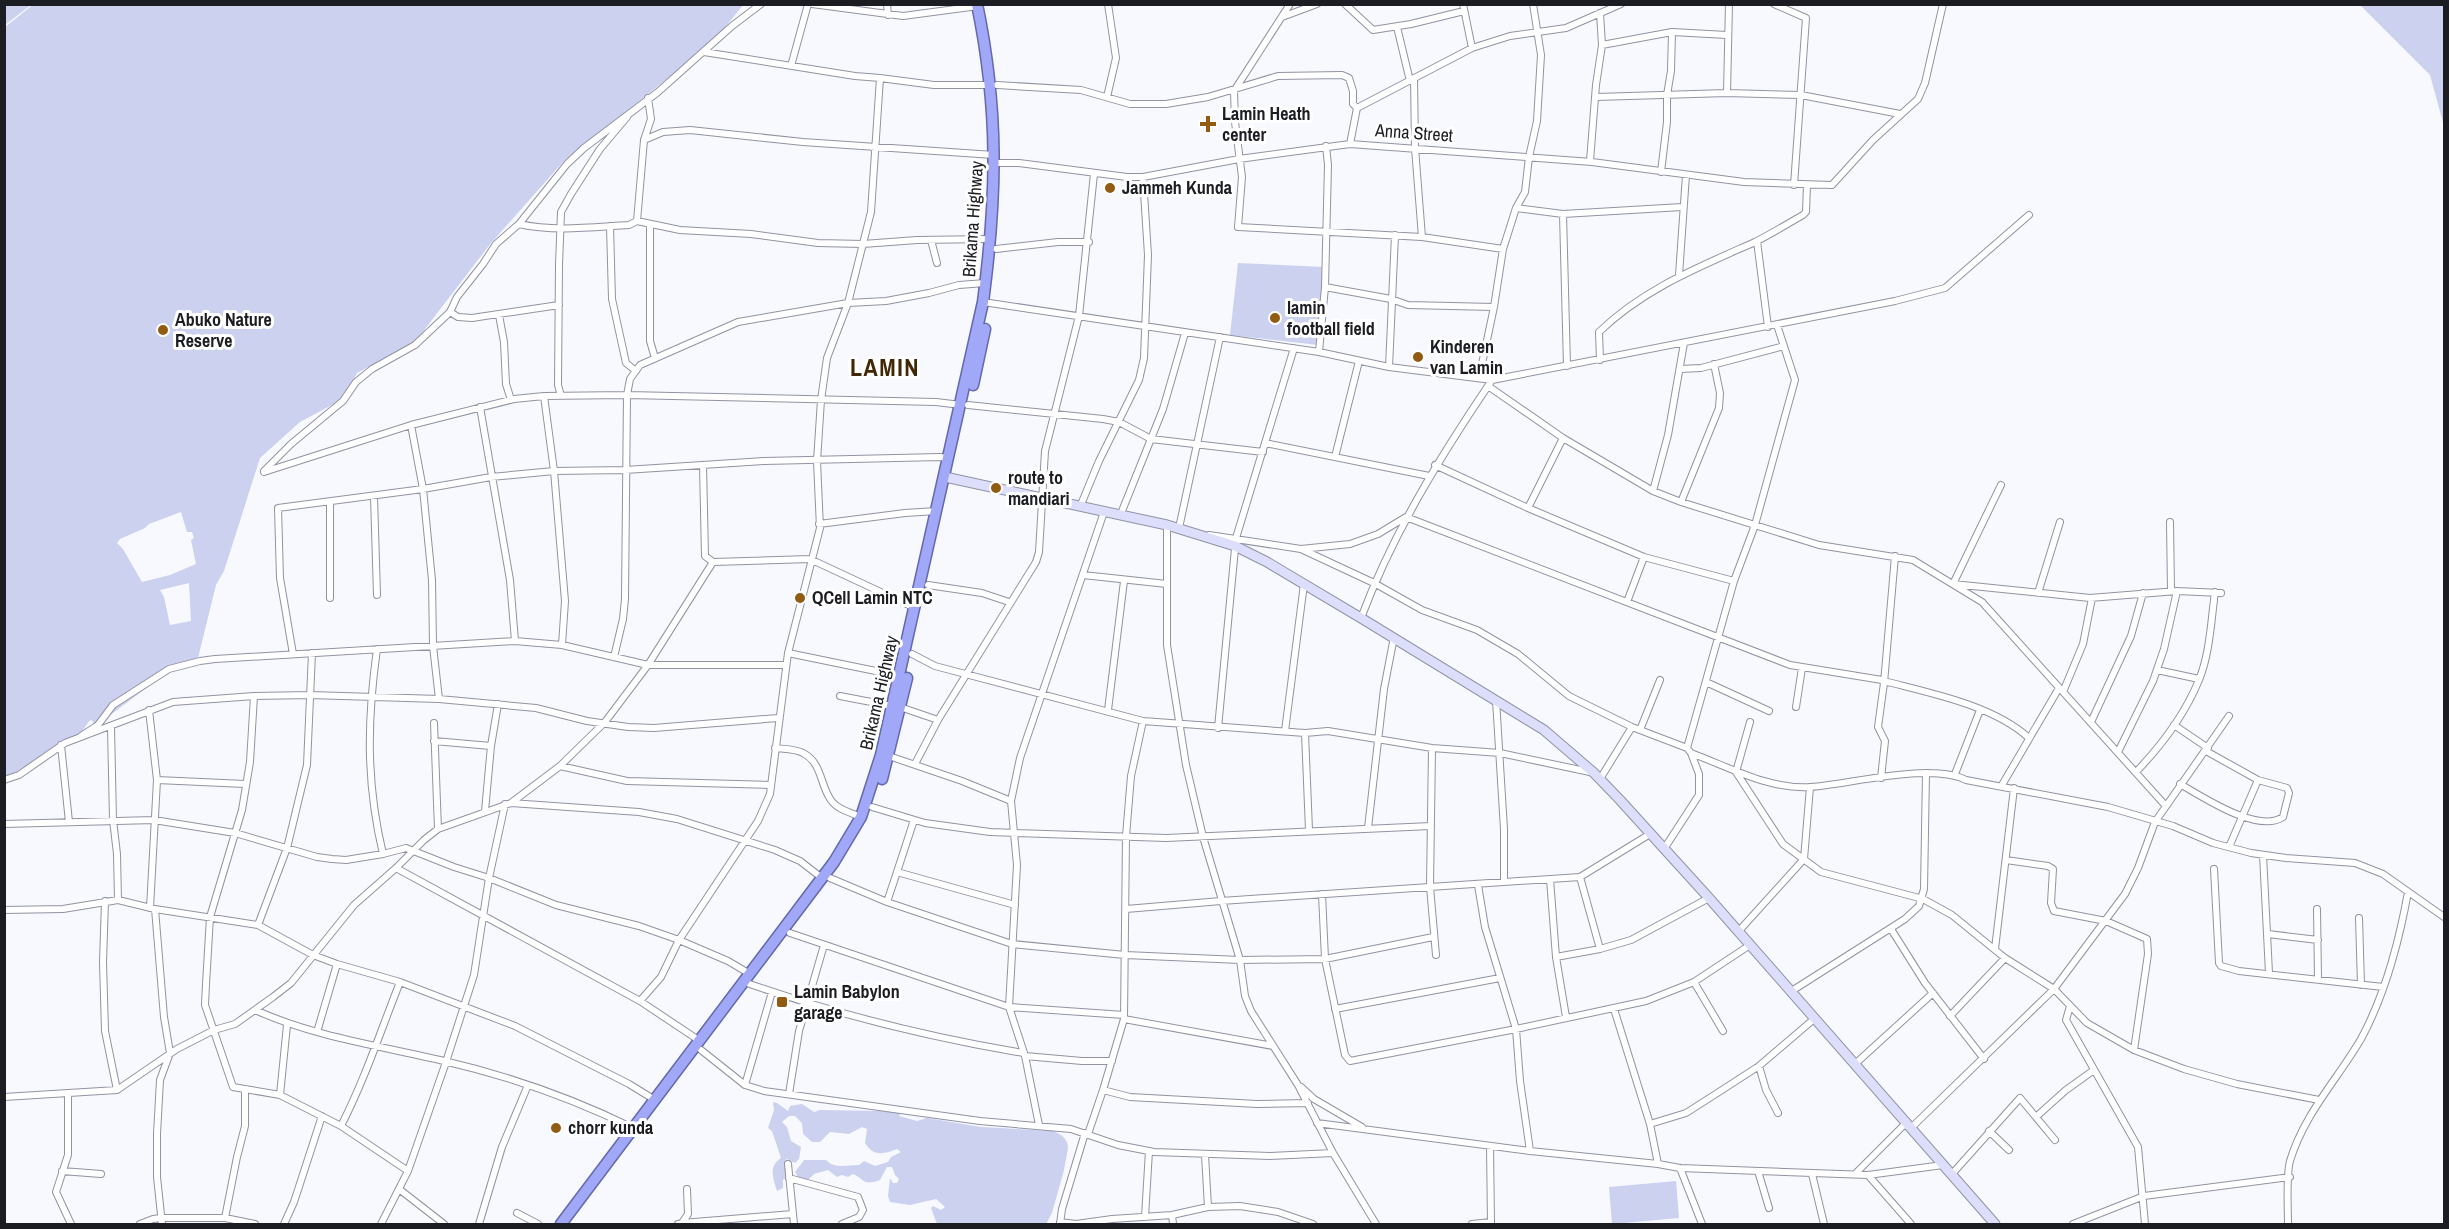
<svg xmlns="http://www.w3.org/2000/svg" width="2449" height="1229" viewBox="0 0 2449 1229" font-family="'Archivo Narrow',sans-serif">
  <rect width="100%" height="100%" fill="#f7f9ff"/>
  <path fill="#ccd1f0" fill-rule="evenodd" d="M 5,4 L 31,4 L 31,5 L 5,25 Z
    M 34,4 L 743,5 L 714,41 L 563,162 L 491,243 L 415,342 L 357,373 L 343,399 L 300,422 L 260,458 L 224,571 L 216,585 L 198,658 L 194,662 L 169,671 L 105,719 L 94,725 L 92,720 L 89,721 L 79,736 L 5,779 L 5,27 ZM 181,512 L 187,532 L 192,532 L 194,538 L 191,540 L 196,564 L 170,575 L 142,582 L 123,549 L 117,543 L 120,539 L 145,528 L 149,524 ZM 189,583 L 191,621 L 170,625 L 164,597 L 160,590 Z
    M 2360,5 L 2444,5 L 2444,126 L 2430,75 Z
    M 1238,263 L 1324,267 L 1318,345 L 1230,335 Z
    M 773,1102 L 777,1103 L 788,1111 L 790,1106 L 802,1104 L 814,1112 L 820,1110 L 882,1111 L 888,1109 L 901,1112 L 899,1116 L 917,1121 L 927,1118 L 981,1127 L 1053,1131 C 1061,1134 1068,1139 1068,1148 L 1064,1170 L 1052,1213 L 1046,1224 L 937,1224 L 931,1208 L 933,1206 L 941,1210 L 945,1207 L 936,1199 L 910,1205 L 890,1202 L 888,1196 L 890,1178 L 893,1183 L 897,1183 L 899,1179 L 895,1175 L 892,1167 L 887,1167 L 880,1180 C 862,1186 866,1180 853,1174 L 848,1177 L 842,1175 L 837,1177 L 828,1170 L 814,1174 L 808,1180 L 799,1179 L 795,1172 L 804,1160 L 826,1160 C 834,1169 847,1165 859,1165 L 864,1161 L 875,1166 L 888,1162 L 891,1157 L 901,1152 L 897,1149 C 885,1154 873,1157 865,1143 L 867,1129 L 862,1127 L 849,1134 L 830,1132 L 820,1142 L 812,1142 L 803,1134 L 802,1123 L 795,1116 L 789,1116 L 782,1122 L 787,1127 L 791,1141 L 801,1147 L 799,1159 L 795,1163 L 787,1159 L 785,1161 L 787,1176 L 783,1180 L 783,1188 L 777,1191 C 773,1178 768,1167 781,1158 L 772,1131 L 768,1128 L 774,1110 Z
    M 1676,1181 L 1679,1218 L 1612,1224 L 1609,1187 Z"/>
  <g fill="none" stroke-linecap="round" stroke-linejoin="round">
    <defs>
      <path id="minor" d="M 812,4 L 903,16 L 978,6
        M 887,4 L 888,15
        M 1290,4 L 1234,91 L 1235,122 L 1242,177 L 1238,227 L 1422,237 L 1503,249
        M 1345,4 L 1373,30 L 1411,24 L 1464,11
        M 1463,4 L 1472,48
        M 1774,4 L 1806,18 L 1794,185
        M 1282,17 L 1317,4
        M 1397,27 L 1410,81
        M 1602,45 L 1672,32 L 1727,35
        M 704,52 L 855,76 L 880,78
        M 791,66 L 808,4
        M 1414,78 L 1415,148 L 1422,237
        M 997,85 L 1081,90 L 1130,104 L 1166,104 L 1208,97 L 1278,76 L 1342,75 L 1349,78 L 1353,91 L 1353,104 L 1357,108
        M 1727,93 L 1729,4
        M 1107,97 L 1116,58 L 1108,4
        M 1596,97 L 1727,93 L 1801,95 L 1900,114
        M 644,140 L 663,132 L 690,130 L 803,142 L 994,155
        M 1350,144 L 1357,108 L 1472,48 L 1510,36 L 1566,28 L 1621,4
        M 1590,161 L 1596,85 L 1602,45 L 1600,13
        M 995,163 L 1019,163 L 1127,177 L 1143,177 L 1239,159 L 1350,144 L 1592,162 L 1744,182 L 1832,185 L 1873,140 L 1918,99 L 1925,83 L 1943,4
        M 1661,172 L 1667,122 L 1667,95 L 1671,71 L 1672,32
        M 1516,208 L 1563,214 L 1682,207
        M 1563,214 L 1567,366
        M 637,221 L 644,140 L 651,119 L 648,98
        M 519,224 C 554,232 593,227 629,225 L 637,221 L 680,230 L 751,234 L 818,243 L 863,244 L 917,240 L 990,239
        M 650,224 L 650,341 L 655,358
        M 610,226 L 612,299 L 626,363 L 636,371
        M 931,240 L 937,263
        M 1757,241 L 1768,327
        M 996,249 L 1058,242 L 1089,242
        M 1679,275 L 1686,175
        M 1325,287 L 1391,299 L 1408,305 L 1494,307
        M 983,302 L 1319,352 L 1389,367 L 1492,380 L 1895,301 L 1945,288 L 2029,215
        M 450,312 L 458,317 L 472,318 L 559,305
        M 499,315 L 504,342 L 506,384 L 511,400
        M 1319,352 L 1325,287 L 1328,165 L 1326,146
        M 1600,360 L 1599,332 C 1643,289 1699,267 1755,242 C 1771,234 1787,224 1803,215 L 1806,212 L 1807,185
        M 1389,367 L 1395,235
        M 1680,369 L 1701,368 L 1784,346
        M 1479,378 L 1494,307 L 1503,249 L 1516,208 L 1525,192 L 1529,157 L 1537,121 L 1541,55 L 1533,4
        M 1488,386 L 1563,438 L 1653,491 L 1681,502 L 1819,545 L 1913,560 L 1982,602 L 2165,805
        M 544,396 L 554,471 L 565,601 L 562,645
        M 561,396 L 558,385 L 559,265 L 561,212 L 571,194 L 600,149 L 627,117
        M 968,405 L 1103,419 L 1119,422 L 1151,439 L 1263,452
        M 480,407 L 510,580 L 515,641
        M 1265,443 L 1429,476
        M 1335,457 L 1359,361
        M 703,465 L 705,556 L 713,562 L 810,559 L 915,608
        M 1435,465 L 1528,508 L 1644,557 L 1734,581
        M 264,471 L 291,444 L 343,401 L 356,382 L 372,369 L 415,345 L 450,312 L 457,297 L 483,264 L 496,244 L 519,224 L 567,164 L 584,148 L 658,92 L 732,26 L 761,4
        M 264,472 L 411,425 L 514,399 L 544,396 L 627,395 L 936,402 L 961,405
        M 2001,485 L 1953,584 L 2090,598 L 2177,591 L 2221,593
        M 1653,491 L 1668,435 L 1684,343
        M 374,496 L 377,595
        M 1681,502 L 1719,408 L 1720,393 L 1714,364
        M 1080,507 L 1099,461 L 1139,380 L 1144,358 L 1148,255 L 1143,177
        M 1528,508 L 1563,438
        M 1120,516 L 1163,409 L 1185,333
        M 2170,522 L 2171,591
        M 819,524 L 905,513 L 937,511
        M 1167,525 L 1167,645 L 1186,765 L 1203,837 L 1240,960 L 1245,996 L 1251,1011 L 1298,1085 L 1333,1153 L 1376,1224
        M 1179,528 L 1220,337
        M 1209,535 L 1301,549 L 1374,583 L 1422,610 L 1477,630 L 1518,654 L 1569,696 L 1632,727 L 1687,748 L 1691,753 C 1729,767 1769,790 1811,787 C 1851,784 1931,762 1966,780 L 2108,807 L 2173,826 L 2213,843 L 2251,853 L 2286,858 L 2355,863 L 2383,874 L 2444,917
        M 1301,549 L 1350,544 L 1378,534 L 1406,517 L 1790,665 L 1882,680 L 1884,683 L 1878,727 L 1885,741 L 1881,778
        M 1083,575 L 1167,584
        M 928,585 L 982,593 L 1009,602
        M 2038,593 L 2060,522
        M 330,598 L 330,502
        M 1627,602 L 1644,557
        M 1361,618 C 1393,533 1440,457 1490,383
        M 377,649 C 367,721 366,783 383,854
        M 788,653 L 900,676
        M 293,654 L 280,578 L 278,508 L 423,489 L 491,477 L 554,471 L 625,470 L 764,461 L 940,457 L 948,458
        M 912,654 L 935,666 L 1143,721 L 1305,733 L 1328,731 L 1432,748 L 1500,753 L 1590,772
        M 614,657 L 623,619 L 625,599 L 627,395 L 630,379 L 640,365 L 738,322 L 848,303 L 886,301 L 929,293 L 959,285 L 985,283
        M 2157,670 L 2199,679
        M 1884,681 C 1930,693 1993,705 2029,738
        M 1706,682 L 1769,711
        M 1884,683 L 1895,556
        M 2063,692 L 2083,644 L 2092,598
        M 254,696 L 250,762 L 242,810 L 210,917 L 206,984 L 205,1005 L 233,1087 L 280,1095 L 341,1126 L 408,1171
        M 840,696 L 892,706
        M 439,699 L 536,708 L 587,721 L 628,727 L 654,728 L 778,718
        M 1496,700 L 1504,829 L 1504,882
        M 900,707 L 938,720
        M 1796,707 L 1802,668
        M 149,710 L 157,780 L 150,908
        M 1108,710 L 1124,581
        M 1750,722 L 1736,772 L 1783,844 L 1821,872 L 1923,899 L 1952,915 L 2005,958 L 2054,989 L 2087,1023 L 2134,1050 L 2184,1069 L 2237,1084 L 2319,1100
        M 2091,722 L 2131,636 L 2143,593
        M 434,723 L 438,829
        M 2174,725 L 2208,748
        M 111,727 L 113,820 L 117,854 L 118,900
        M 1218,728 L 1236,538 L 1294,348
        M 1640,730 L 1660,680
        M 1285,731 L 1304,584
        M 1305,733 L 1309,830
        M 81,736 L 98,725 L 113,705 L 169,669 L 200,661 L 215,659 L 515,641 L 562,645 L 648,665 L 786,665
        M 434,741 L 491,746
        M 61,745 L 69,822
        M 775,748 C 783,749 796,749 803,753 C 821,762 820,782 829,797 C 835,809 849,812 861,817
        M 1432,748 L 1430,887 L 1436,955
        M 1687,748 L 1734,581 L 1755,525 L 1795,380 L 1777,325
        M 2118,752 L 2153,681 L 2164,649 L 2177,591
        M 889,756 L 962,781 L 1011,801
        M 915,764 L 938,720 L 1036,562 L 1039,552 L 1045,451 L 1079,316 L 1094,174
        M 560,766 L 627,781 L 771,785
        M 2136,772 C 2161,746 2185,714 2199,680 C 2210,653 2211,621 2215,592
        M 1955,774 L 1980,710
        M 1600,779 L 1632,727
        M 4,780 L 19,775 L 65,743 L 173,702 L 254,696 L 310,695 L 439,699 L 433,646 L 432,580 L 423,489 L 411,425
        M 157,780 L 245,784
        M 2180,784 C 2203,797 2258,834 2283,817 L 2289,793 L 2287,788 L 2258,780 L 2206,751
        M 2002,785 L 2059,688
        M 511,803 L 639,812 L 677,819 L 775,850 L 800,861 L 822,878
        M 872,807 L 925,823 L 990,832 L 1166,838 L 1431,826
        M 485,811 L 491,746 L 498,704
        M 914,820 L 897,872 L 1015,905
        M 4,824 L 154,820 L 235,833 L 317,857 L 332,859 L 346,860 L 383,854 L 406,848 L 454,867 L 489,878 L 556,905 L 639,926 L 679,940 L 728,961 L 750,974
        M 1368,828 L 1384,689 L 1394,637
        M 2229,847 L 2258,780
        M 1664,849 L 1699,795 L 1699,774 L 1691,753
        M 2263,855 L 2269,973
        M 2006,860 L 2048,866 L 2053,869 L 2051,903 L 2054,911 L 2106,921 L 2147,939 L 2148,954 L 2134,1050
        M 396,868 L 640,1001 L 700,1041
        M 2214,869 L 2219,963 L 2221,966 L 2239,971 L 2383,987
        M 1580,877 L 1600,949
        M 830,878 L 887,902 L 1012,944 L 1125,955 L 1240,960 L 1325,959 L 1433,937
        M 1550,879 L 1556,957 L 1566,1017
        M 1478,885 L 1485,927 L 1516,1029 L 1520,1081 L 1530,1151
        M 1322,894 L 1325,959 L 1345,1055 L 1350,1061 L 1516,1029 L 1646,1001 L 1694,982 L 1750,945
        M 105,901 L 103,962 L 105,1031 L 117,1090
        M 887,902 L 897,872
        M 155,909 L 164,1017 L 170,1053 L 160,1080 L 157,1134 L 157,1177 L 162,1224
        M 1126,909 L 1221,901 L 1580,877 L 1650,834
        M 2317,909 L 2318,979
        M 4,910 L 63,909 L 118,900 L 155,909 L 258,925 L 313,955 L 337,964 L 400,982 L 515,1026 L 629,1084 L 655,1100
        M 2359,918 L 2361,985
        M 258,925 L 287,848 L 307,765 L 312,653
        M 1891,929 L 1925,983 L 1984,1059
        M 1738,932 L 1804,859 L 1810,787
        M 790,933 L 1009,1007 L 1124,1015
        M 2268,934 L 2318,940
        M 1995,949 L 2014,788
        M 1556,957 L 1600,949 L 1631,940 L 1709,898
        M 744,982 C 835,1014 928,1037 1023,1053
        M 1694,982 L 1723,1031
        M 1790,992 L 1905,919 L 1919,906 L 1924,889 L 1926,773
        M 640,1001 L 661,977 L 679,940 L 758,821 L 770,794 L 788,653 L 820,528 L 817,461 L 821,400 L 827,358 L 848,303 L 871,212 L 880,78 L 934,85 L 991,85
        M 2070,1006 L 2066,1020 L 2138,1147 L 2145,1224
        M 1335,1009 L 1500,978
        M 1614,1009 L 1650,1124 L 1658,1164
        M 255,1010 C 315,1037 381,1046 444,1061 C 509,1076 574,1099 633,1128
        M 1950,1016 L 2005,958
        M 1124,1019 L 1273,1046
        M 317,1032 L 337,964
        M 701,1050 L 745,1085 L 764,1091 L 980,1121 L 1071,1129 L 1118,1145 L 1154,1152 L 1270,1156 L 1333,1153
        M 1025,1056 L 1082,1061 L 1112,1061
        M 1854,1065 L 1933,993
        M 1759,1066 L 1766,1090 L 1778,1113
        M 745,1085 L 772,992
        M 1301,1087 L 1314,1099 L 1362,1127
        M 1103,1090 L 1130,1097 L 1257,1104 L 1308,1103
        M 68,1093 L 68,1155 L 56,1192 L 71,1224
        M 789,1094 L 799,1031 L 824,945
        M 280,1095 L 287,1025
        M 4,1097 L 117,1090 L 177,1049 L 214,1030 L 235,1024 L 273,997 L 291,983 L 354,905 L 396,868 L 424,840 L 438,829 L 511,803 L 560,766 L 605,722 L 648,665 L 713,562
        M 2037,1116 L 2066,1090 L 2094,1070
        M 1317,1123 L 1530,1151 L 1658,1164 L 1680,1168 L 1868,1175 L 1943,1165
        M 1650,1124 L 1686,1113 L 1722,1090 L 1759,1066 L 1814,1019
        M 1039,1125 L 1025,1056 L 1009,1007 L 1017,865 L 1011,801 L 1020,758 L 1104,512
        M 341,1126 C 365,1079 381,1030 400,982
        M 1911,1128 L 2054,989 L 2125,894 L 2138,868 L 2155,822 L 2229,716
        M 1989,1131 L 2009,1150
        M 1088,1134 L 1103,1090 L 1124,1019 L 1126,836 L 1131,776 L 1143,721
        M 1490,1146 L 1491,1224
        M 1205,1155 L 1208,1207
        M 788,1164 L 794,1224
        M 1680,1168 L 1702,1224
        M 62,1171 L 101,1174
        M 1758,1171 L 1769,1208
        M 1812,1174 L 1824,1224
        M 1855,1174 L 1906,1123
        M 1952,1174 L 2020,1098 L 2055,1140
        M 1868,1175 L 1911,1224
        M 789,1178 L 858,1197 L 863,1210 L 859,1217 L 842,1224
        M 399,1189 L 444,1224
        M 517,1213 L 538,1224
        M 1172,1215 L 1173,1224
        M 1145,1217 L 1149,1151
        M 225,1218 L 237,1157 L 245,1126 L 245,1089
        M 1060,1222 L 1076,1224 L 1112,1219 L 1172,1215 L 1208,1207 L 1240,1206 L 1278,1212 L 1313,1224
        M 682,1223 L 793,1214
        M 140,1224 L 153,1219 L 161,1218 L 225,1218 L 255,1224
        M 284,1224 L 294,1202 L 322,1116
        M 381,1224 L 408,1171 L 445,1065 L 474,975 L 489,878 L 505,804
        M 479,1224 L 502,1147 L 528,1085
        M 678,1224 L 682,1223 L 688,1214 L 687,1189
        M 1060,1224 L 1062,1209 L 1085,1133
        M 1472,1224 L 1491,1222
        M 2073,1224 L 2144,1196 L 2290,1177
        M 2288,1224 C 2288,1208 2286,1175 2290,1161 C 2304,1114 2337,1080 2361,1039 C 2386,993 2399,942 2408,892"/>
      <path id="secondary" d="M 945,477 L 1167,525 L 1235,546 L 1267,562 L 1361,618 L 1544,730 L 1594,773 L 1620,800 L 1709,898 L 1995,1224"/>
      <path id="trunk" d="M 973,385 L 985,329
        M 882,779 L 907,678
        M 561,1224 L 834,862 L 861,817 L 881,755 L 983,302 C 997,196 999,110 977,4"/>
    </defs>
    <use href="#minor" stroke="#9193a2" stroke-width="8"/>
    <use href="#secondary" stroke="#9193a2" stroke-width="11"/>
    <use href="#trunk" stroke="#6369ab" stroke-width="13"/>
    <use href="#minor" stroke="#fff" stroke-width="6"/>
    <use href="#secondary" stroke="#dcdefc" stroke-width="9"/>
    <use href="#trunk" stroke="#a0a8f7" stroke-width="10"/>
  </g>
  <g fill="#915b11" stroke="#fff" stroke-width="2">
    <path d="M1205 115h6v6h6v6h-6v6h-6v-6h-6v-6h6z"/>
    <circle cx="1110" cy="188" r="6"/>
    <circle cx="1275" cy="318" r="6"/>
    <circle cx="163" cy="330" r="6"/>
    <circle cx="1418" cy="357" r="6"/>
    <circle cx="996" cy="488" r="6"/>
    <circle cx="800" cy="598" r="6"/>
    <rect x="776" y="996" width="12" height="12" rx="3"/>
    <circle cx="556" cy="1128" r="6"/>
  </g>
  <g text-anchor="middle" stroke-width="6" stroke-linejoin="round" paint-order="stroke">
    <g font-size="18" font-weight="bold" fill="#1c1d22" stroke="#fff" text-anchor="start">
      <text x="1222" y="120">Lamin Heath<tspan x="1222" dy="21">center</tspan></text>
      <text x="1122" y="194">Jammeh Kunda</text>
      <text x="1287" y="314">lamin<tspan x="1287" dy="21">football field</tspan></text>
      <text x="175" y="326">Abuko Nature<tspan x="175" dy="21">Reserve</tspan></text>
      <text x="1430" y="353">Kinderen<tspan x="1430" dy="21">van Lamin</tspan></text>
      <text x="1008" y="484">route to<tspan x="1008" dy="21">mandiari</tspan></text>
      <text x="812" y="604">QCell Lamin NTC</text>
      <text x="794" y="998">Lamin Babylon<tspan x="794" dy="21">garage</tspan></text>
      <text x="568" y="1134">chorr kunda</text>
    </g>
    <g font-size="18" fill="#1c1d22" stroke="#fff">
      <text transform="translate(1414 133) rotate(4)" y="6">Anna Street</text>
      <text transform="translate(973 219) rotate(-86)" y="6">Brikama Highway</text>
      <text transform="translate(879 693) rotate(-77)" y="6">Brikama Highway</text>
    </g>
    <g font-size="24" font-weight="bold" letter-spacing="1.5" fill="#412706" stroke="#fff">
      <text x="885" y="376">LAMIN</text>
    </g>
  </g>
  <rect width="2449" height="1229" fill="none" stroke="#1c1d22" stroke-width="12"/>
</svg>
